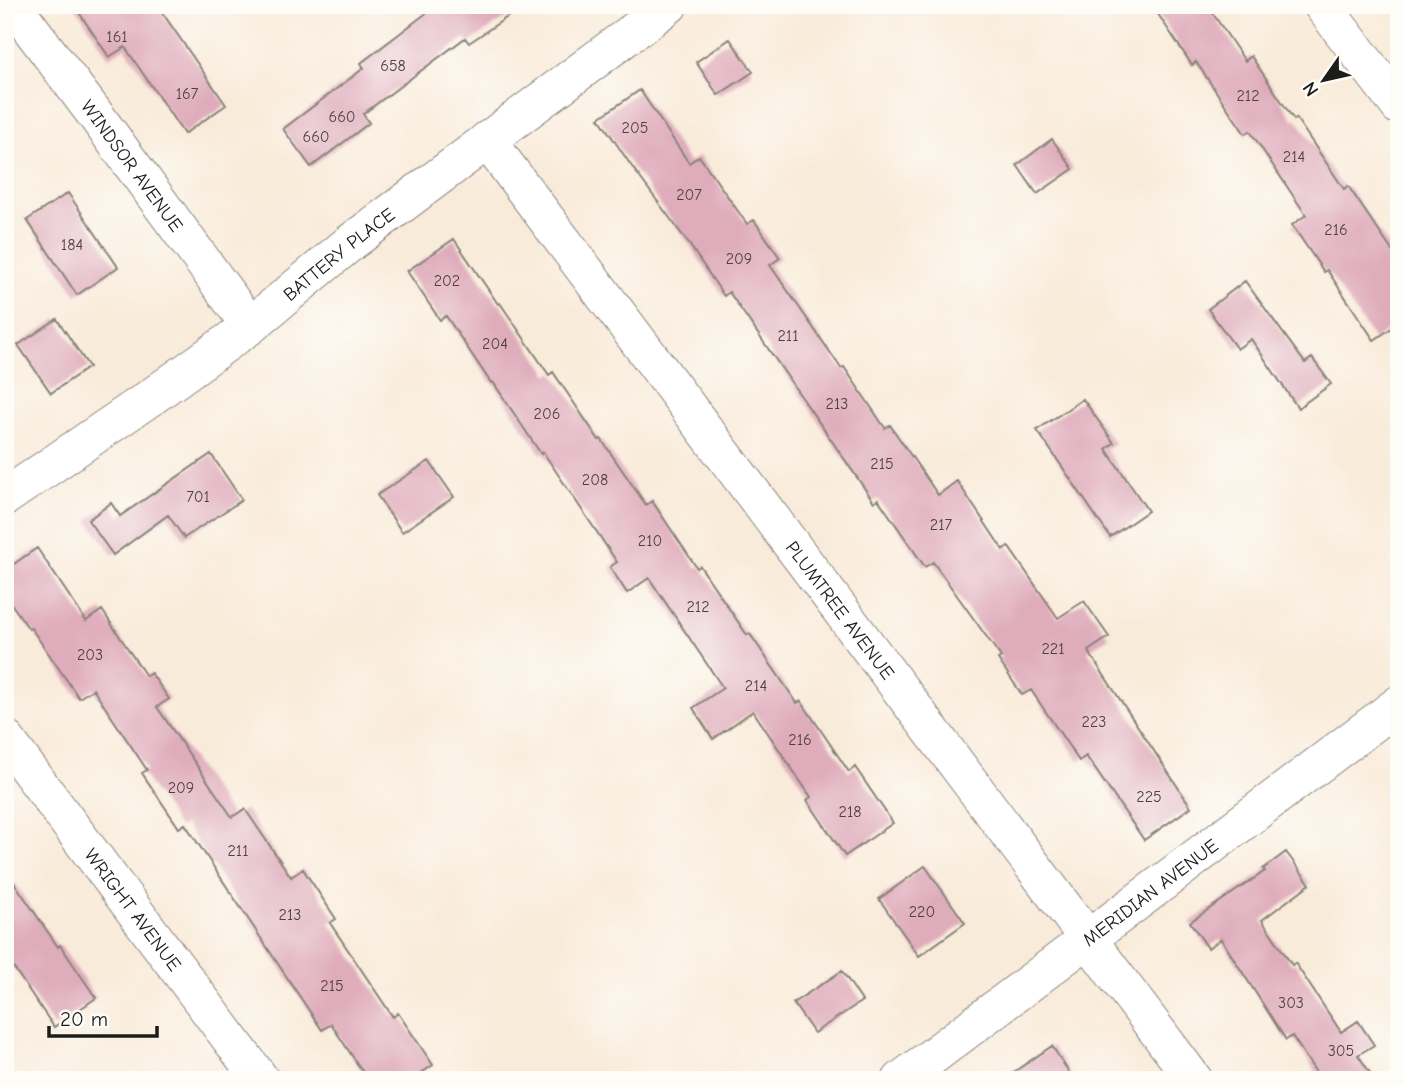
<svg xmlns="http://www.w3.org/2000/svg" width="1404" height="1085" viewBox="0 0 1404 1085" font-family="'Comic Neue',sans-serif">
  <rect width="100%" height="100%" fill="#fdfcf7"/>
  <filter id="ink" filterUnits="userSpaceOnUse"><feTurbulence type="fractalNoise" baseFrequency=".0143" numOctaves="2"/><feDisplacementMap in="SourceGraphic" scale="14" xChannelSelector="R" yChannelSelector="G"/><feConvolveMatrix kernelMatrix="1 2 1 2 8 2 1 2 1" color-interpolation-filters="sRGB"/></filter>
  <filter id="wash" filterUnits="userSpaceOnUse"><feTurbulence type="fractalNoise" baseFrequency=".00686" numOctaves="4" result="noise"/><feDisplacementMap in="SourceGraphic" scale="28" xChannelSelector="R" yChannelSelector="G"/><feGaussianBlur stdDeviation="1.57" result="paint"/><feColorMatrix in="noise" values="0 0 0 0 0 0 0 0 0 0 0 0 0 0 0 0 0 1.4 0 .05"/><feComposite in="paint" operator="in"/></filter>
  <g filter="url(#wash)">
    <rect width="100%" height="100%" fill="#f9ebda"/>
    <g id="blocks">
      <path fill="#dfacbb" d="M 74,5 L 157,5 L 226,105 L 184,134 L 125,47 L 109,57 Z
        M 437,5 L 525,5 L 469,43 L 465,38 L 363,114 L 369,123 L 311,167 L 283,129 L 364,68 L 361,63 Z
        M 1152,5 L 1207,5 L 1245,61 L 1251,56 L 1294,120 L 1296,118 L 1344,189 L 1348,186 L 1399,261 L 1399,323 L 1374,340 L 1327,270 L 1324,272 L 1292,225 L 1306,215 L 1250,131 L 1245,134 L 1196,62 L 1192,65 Z
        M 730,39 L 753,72 L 718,95 L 696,62 Z
        M 640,90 L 689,163 L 699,156 L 747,224 L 754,220 L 780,258 L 770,265 L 841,368 L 844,367 L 885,428 L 890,425 L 938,495 L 957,481 L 1003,550 L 1008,546 L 1058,618 L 1084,601 L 1109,637 L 1088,651 L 1191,807 L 1144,840 L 1086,756 L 1079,761 L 1031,690 L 1022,695 L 998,659 L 1001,657 L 933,562 L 925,567 L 878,499 L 874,502 L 729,292 L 724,296 L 689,244 L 630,164 L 599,118 Z
        M 1052,139 L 1073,169 L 1037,194 L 1017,165 Z
        M 68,193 L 118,267 L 77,295 L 27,220 Z
        M 454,239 L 498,304 L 500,303 L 549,375 L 553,372 L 599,440 L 601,439 L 646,505 L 652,501 L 697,568 L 700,566 L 747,635 L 750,634 L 797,703 L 801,701 L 849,772 L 855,767 L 893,823 L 845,856 L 807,800 L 811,797 L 753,711 L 713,739 L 693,708 L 723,688 L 649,578 L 627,593 L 610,567 L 617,562 L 543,452 L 541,454 L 493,382 L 491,383 L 446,316 L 440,320 L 407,271 Z
        M 1245,281 L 1305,363 L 1312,358 L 1331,384 L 1298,408 L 1251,339 L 1237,349 L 1208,309 Z
        M 57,319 L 89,367 L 51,393 L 18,345 Z
        M 1083,399 L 1114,443 L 1106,449 L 1148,511 L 1110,537 L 1037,430 Z
        M 211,454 L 242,500 L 184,538 L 168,515 L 113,555 L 88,520 L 111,503 L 120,516 Z
        M 429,461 L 454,497 L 402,532 L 377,495 Z
        M 37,548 L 86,621 L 102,610 L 146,676 L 151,673 L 169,699 L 157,707 L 232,817 L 245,809 L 291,877 L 303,869 L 336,919 L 330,923 L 393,1017 L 398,1013 L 433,1065 L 411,1080 L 368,1080 L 331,1024 L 322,1030 L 185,824 L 179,828 L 142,773 L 147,770 L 93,689 L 79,698 L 31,628 L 29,629 L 5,595 L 5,570 Z
        M 1286,852 L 1310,884 L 1262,920 L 1292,965 L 1295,963 L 1341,1032 L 1358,1021 L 1374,1045 L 1358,1055 L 1375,1080 L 1321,1080 L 1292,1036 L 1286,1040 L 1221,939 L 1208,948 L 1190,922 L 1265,871 L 1263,869 Z
        M 925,866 L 965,923 L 919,956 L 879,899 Z
        M 5,869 L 58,947 L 60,945 L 96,998 L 54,1027 L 5,955 Z
        M 842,971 L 862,1001 L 814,1033 L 793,1003 Z
        M 1052,1046 L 1074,1080 L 1002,1080 Z"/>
    </g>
  </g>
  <g filter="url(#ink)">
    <use href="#blocks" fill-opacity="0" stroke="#8a847b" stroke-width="2"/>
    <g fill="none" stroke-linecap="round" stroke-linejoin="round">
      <defs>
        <g id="minor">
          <path id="s1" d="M 13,5 L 97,117 L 250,326"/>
          <path d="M 1322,5 L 1399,106"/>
          <path id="s2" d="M 487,140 L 1194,1080"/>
          <path id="s3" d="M 5,497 L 154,395 L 250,326 L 350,243 L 669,5"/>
          <path id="s4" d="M 5,738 L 261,1080"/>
          <path id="s5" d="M 901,1080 L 1399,704"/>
        </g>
      </defs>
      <use href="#minor" stroke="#8a847b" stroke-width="39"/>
      <use href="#minor" stroke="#fff" stroke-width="37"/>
    </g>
  </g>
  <g text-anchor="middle" stroke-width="5" stroke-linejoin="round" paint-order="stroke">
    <g font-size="16" fill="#4d4044">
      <text x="117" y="42">161</text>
      <text x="393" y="71">658</text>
      <text x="187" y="99">167</text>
      <text x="1248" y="101">212</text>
      <text x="342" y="122">660</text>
      <text x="635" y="133">205</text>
      <text x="316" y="142">660</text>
      <text x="1294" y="162">214</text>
      <text x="689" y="200">207</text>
      <text x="1336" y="235">216</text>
      <text x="72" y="250">184</text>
      <text x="739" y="264">209</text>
      <text x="447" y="286">202</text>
      <text x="788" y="341">211</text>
      <text x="495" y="349">204</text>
      <text x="837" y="409">213</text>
      <text x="547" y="419">206</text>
      <text x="882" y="469">215</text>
      <text x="595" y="485">208</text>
      <text x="198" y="502">701</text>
      <text x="941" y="530">217</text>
      <text x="650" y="546">210</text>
      <text x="698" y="612">212</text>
      <text x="1053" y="654">221</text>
      <text x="90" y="660">203</text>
      <text x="756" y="691">214</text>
      <text x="1094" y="727">223</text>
      <text x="800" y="745">216</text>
      <text x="181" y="793">209</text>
      <text x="1149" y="802">225</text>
      <text x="850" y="817">218</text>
      <text x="238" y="856">211</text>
      <text x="922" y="917">220</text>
      <text x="290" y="920">213</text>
      <text x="332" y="991">215</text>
      <text x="1291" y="1008">303</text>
      <text x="1341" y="1056">305</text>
    </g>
    <g font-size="19" fill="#1c1c1c" stroke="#fdfcf7">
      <text dy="7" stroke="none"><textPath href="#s1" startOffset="200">WINDSOR AVENUE</textPath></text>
      <text dy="7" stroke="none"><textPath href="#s3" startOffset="413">BATTERY PLACE</textPath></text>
      <text dy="7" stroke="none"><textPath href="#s2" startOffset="588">PLUMTREE AVENUE</textPath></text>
      <text dy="7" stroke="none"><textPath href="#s5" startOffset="312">MERIDIAN AVENUE</textPath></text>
      <text dy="7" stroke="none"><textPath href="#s4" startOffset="214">WRIGHT AVENUE</textPath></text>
    </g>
  </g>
  <rect width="1404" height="1085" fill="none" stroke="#fdfcf7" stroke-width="28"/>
  <g transform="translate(1324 80) rotate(236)" stroke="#fdfcf7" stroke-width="5" paint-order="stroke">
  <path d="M0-5L12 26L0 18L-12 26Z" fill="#1c1c1c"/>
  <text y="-10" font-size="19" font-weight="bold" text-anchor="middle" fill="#1c1c1c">N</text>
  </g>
  <path d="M49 1026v10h108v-10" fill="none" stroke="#1c1c1c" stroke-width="3.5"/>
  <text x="60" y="1026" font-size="21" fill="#1c1c1c" stroke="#fdfcf7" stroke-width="5" paint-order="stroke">20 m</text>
</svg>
